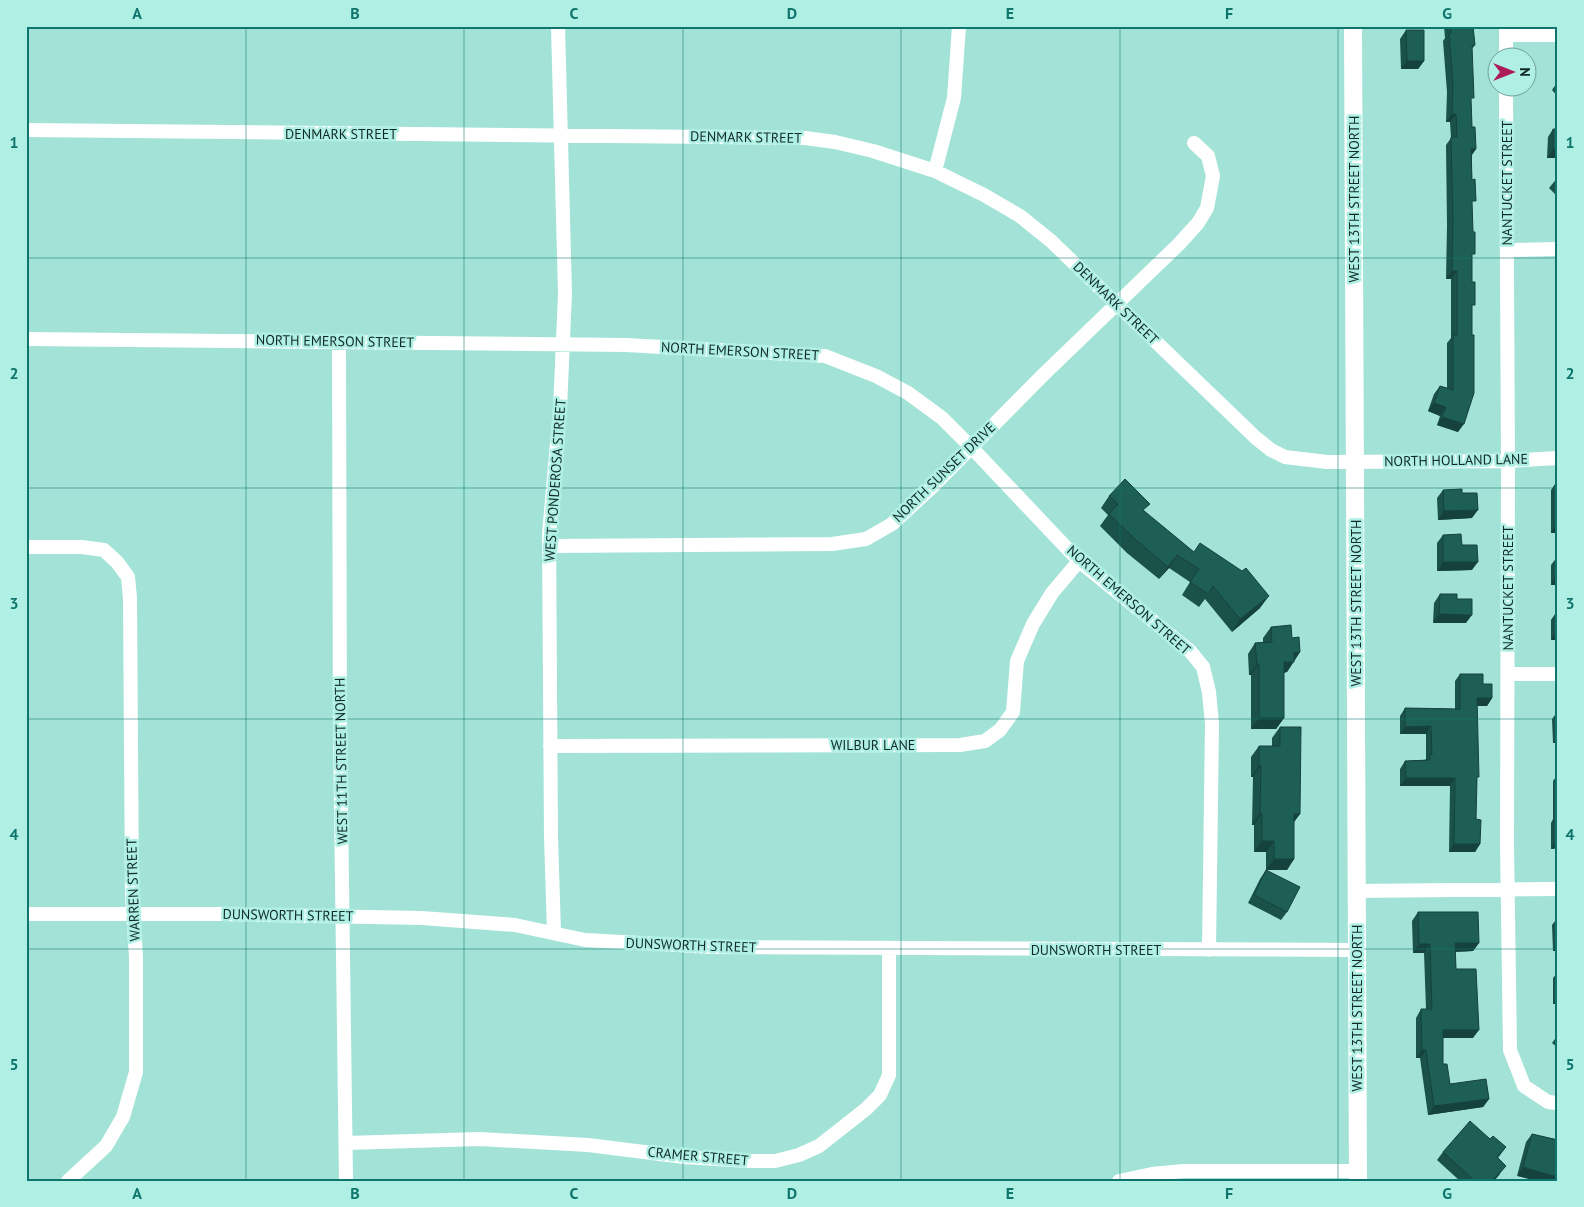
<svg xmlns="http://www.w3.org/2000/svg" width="1584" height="1207" viewBox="0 0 1584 1207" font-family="'PT Sans',sans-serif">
  <rect width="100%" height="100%" fill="#a3e3d7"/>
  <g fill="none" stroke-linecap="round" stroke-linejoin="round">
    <path stroke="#fff" stroke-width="14" d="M 1506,26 L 1506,58
      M 1506,35 L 1558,35
      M 1506,88 L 1508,461 L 1507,844 L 1510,1050 L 1524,1086 L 1548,1102 L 1558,1103
      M 26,130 L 805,138 L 835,142 L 873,151 L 935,171 L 984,195 L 1020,216 L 1051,241 L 1256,438 L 1271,450 L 1285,457 L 1327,462 L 1508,461 L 1558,458
      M 935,171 L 954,98 L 959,26
      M 1508,250 L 1558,249
      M 26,339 L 626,345 L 825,356 L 876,376 L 908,393 L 942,418 L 971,447 L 1079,561 L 1190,651 L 1203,667 L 1209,692 L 1212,724 L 1209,950
      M 339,341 L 340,732 L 346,1181
      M 550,546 L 832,544 L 866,539 L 892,524 L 932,487 L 1043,375 L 1179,244 L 1198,223 L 1207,208 L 1213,176 L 1208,156 L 1194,143
      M 26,547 L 82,547 L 104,550 L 117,562 L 128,577 L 130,598 L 132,894 L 136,957 L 136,1072 L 123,1117 L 106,1146 L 68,1181
      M 1508,674 L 1558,674
      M 550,746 L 960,745 L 985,741 L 1000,730 L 1013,712 L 1017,661 L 1033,624 L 1052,593 L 1079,561
      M 1357,891 L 1558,889
      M 26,914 L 220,914 L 422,918 L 515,925 L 585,940 L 713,947 L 1357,950
      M 554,933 L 551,836 L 549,534 L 560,409 L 565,294 L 558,26
      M 346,1143 L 480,1139 L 588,1145 L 684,1157 L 749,1161 L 775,1161 L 799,1155 L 819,1146 L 866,1109 L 880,1095 L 889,1075 L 889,948
      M 1119,1181 L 1152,1174 L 1183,1171 L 1358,1171"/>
    <path stroke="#fff" stroke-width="18" d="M 1353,26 L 1358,1181"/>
  </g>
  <path fill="#1a5249" d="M 1444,26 L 1473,26 L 1475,45 L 1472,49 L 1471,102 L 1472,127 L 1476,149 L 1472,155 L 1472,309 L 1458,432 L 1437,425 L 1440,416 L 1428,411 L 1434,394 L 1440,386 L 1447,388 L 1447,343 L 1451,338 L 1451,279 L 1446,279 L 1447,226 L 1446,145 L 1451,138 L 1450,122 L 1446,122 L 1447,92 L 1443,41 L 1445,38 Z
    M 1406,30 L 1424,61 L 1418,69 L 1401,69 L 1400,39 Z
    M 1558,81 L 1558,97 L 1552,90 Z
    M 1558,120 L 1558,158 L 1547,158 L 1548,137 L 1553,129 L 1557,129 Z
    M 1558,177 L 1558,197 L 1549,188 Z
    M 1557,481 L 1558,533 L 1551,533 L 1551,490 Z
    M 1443,490 L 1462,493 L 1472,518 L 1438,520 L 1437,498 Z
    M 1109,496 L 1144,512 L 1260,608 L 1232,632 L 1205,599 L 1199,607 L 1182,595 L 1190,582 L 1169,568 L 1159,579 L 1127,553 L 1100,526 L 1108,515 L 1101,508 Z
    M 1443,535 L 1462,545 L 1472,570 L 1437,571 L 1437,543 Z
    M 1557,557 L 1558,585 L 1551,585 L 1551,565 Z
    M 1440,594 L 1457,599 L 1466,623 L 1433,623 L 1434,603 Z
    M 1557,611 L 1558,611 L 1558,640 L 1551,640 L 1551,620 Z
    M 1271,627 L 1292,638 L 1300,652 L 1287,672 L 1284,673 L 1284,718 L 1276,729 L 1251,729 L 1251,675 L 1249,675 L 1248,654 L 1255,643 L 1263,642 L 1263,638 Z
    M 1460,674 L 1483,684 L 1492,698 L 1487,706 L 1477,706 L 1476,819 L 1480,844 L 1475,852 L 1449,852 L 1450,786 L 1400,786 L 1400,769 L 1405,761 L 1425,760 L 1426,759 L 1426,734 L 1400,734 L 1400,716 L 1405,708 L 1455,709 L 1455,681 Z
    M 1558,711 L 1558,743 L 1553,743 L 1552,719 Z
    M 1280,727 L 1300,814 L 1294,821 L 1294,859 L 1287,870 L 1266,870 L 1266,852 L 1254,852 L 1254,825 L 1252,825 L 1253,777 L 1251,777 L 1251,757 L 1259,746 L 1272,746 L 1272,738 Z
    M 1558,774 L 1558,848 L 1551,849 L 1551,823 L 1553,819 L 1553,781 Z
    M 1266,870 L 1287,912 L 1281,920 L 1248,903 L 1260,879 Z
    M 1418,912 L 1479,943 L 1473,951 L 1455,952 L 1456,969 L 1473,1038 L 1443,1038 L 1443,1064 L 1450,1084 L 1489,1099 L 1483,1107 L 1428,1115 L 1420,1058 L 1416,1058 L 1416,1018 L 1421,1009 L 1426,1009 L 1424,953 L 1413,953 L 1412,921 Z
    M 1558,917 L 1558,951 L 1553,951 L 1552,925 Z
    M 1558,972 L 1558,1004 L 1553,1004 L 1553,978 Z
    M 1558,1035 L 1558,1048 L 1552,1043 Z
    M 1532,1134 L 1558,1140 L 1517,1176 L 1526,1142 Z
    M 1490,1139 L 1506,1147 L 1498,1158 L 1500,1174 L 1494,1181 L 1460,1181 L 1437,1160 L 1443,1152 Z"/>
  <path fill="#15423c" d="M 1407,61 L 1424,61 L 1418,69 L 1401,69 Z
    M 1452,114 L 1456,114 L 1450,122 L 1446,122 Z
    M 1471,149 L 1476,149 L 1470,157 Z
    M 1553,149 L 1558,149 L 1558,158 L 1547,158 Z
    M 1452,271 L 1457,271 L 1451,279 L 1446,279 Z
    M 1434,403 L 1446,407 L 1440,416 L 1428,411 Z
    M 1442,417 L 1464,424 L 1458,432 L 1437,425 Z
    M 1478,510 L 1472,518 L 1438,520 L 1444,511 Z
    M 1556,524 L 1558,524 L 1558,533 L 1551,533 Z
    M 1177,555 L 1169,568 L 1159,579 Z
    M 1443,562 L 1478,562 L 1472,570 L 1437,571 Z
    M 1556,576 L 1558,576 L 1558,585 L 1551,585 Z
    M 1269,596 L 1260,608 L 1232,632 L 1240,619 Z
    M 1439,614 L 1472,615 L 1466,623 L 1433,623 Z
    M 1556,632 L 1558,632 L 1558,640 L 1551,640 Z
    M 1300,652 L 1287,672 L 1276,673 L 1284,662 L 1294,653 Z
    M 1257,664 L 1259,664 L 1251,675 L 1249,675 Z
    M 1477,698 L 1492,698 L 1487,706 L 1471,706 Z
    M 1259,718 L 1284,718 L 1276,729 L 1251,729 Z
    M 1431,726 L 1426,734 L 1400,734 L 1405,727 Z
    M 1558,736 L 1558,743 L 1553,743 Z
    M 1259,766 L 1261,766 L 1253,777 L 1251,777 Z
    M 1406,778 L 1455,778 L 1450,786 L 1400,786 Z
    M 1260,813 L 1262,813 L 1254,825 L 1252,825 Z
    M 1294,814 L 1300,814 L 1292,825 Z
    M 1557,840 L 1558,848 L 1551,849 Z
    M 1262,841 L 1274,841 L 1266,852 L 1254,852 Z
    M 1454,844 L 1480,844 L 1475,852 L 1449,852 Z
    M 1274,859 L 1294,859 L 1287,870 L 1266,870 Z
    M 1455,943 L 1479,943 L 1473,951 L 1449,952 Z
    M 1419,944 L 1430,944 L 1424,953 L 1413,953 Z
    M 1558,944 L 1558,951 L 1553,951 Z
    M 1558,998 L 1558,1004 L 1553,1004 Z
    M 1443,1030 L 1479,1030 L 1473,1038 L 1437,1038 Z
    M 1422,1050 L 1426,1050 L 1420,1058 L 1416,1058 Z
    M 1489,1099 L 1483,1107 L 1428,1115 L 1434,1106 Z
    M 1506,1166 L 1494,1181 L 1492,1181 Z
    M 1523,1167 L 1558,1177 L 1558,1181 L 1536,1181 L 1517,1176 Z"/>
  <path fill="#1e5f55" stroke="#15423c" d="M 1451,26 L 1473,26 L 1475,45 L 1472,46 L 1474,98 L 1471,98 L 1472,127 L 1475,127 L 1476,149 L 1471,149 L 1472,180 L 1475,179 L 1476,201 L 1472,201 L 1473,232 L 1475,232 L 1475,254 L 1472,254 L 1472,282 L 1475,282 L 1475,305 L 1472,305 L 1472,335 L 1474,335 L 1474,393 L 1464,424 L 1442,417 L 1446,407 L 1434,403 L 1440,386 L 1453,390 L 1453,335 L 1457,335 L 1457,271 L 1452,271 L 1453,218 L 1451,137 L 1457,137 L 1456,114 L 1452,114 L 1453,83 L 1449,33 L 1451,33 Z
    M 1406,30 L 1424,30 L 1424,61 L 1407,61 Z
    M 1553,129 L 1558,129 L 1558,149 L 1553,149 Z
    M 1125,479 L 1150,504 L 1143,510 L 1194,552 L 1200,543 L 1242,571 L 1246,568 L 1269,596 L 1240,619 L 1213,586 L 1208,594 L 1190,582 L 1199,569 L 1177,555 L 1168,567 L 1136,540 L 1109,514 L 1118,504 L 1109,496 Z
    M 1557,481 L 1558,481 L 1558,524 L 1556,524 Z
    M 1462,489 L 1462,493 L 1477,493 L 1478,510 L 1444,511 L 1443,490 Z
    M 1461,534 L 1462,545 L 1477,545 L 1478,562 L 1443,562 L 1443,535 Z
    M 1557,557 L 1558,557 L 1558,576 L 1556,576 Z
    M 1440,594 L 1457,594 L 1457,599 L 1472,599 L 1472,615 L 1439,614 Z
    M 1557,611 L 1558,611 L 1558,632 L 1556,632 Z
    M 1291,625 L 1292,638 L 1299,637 L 1300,652 L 1294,653 L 1294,662 L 1284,662 L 1284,718 L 1259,718 L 1259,664 L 1257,664 L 1255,643 L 1272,642 L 1271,627 Z
    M 1460,674 L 1483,674 L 1483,684 L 1492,684 L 1492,698 L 1477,698 L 1479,777 L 1477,777 L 1476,819 L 1481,820 L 1480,844 L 1454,844 L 1455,778 L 1406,778 L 1405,761 L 1430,760 L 1430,754 L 1432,754 L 1431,726 L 1405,727 L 1405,708 L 1460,709 Z
    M 1280,727 L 1301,727 L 1300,814 L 1294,814 L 1294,859 L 1274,859 L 1274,841 L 1262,841 L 1262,813 L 1260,813 L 1261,766 L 1259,766 L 1259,746 L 1280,746 Z
    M 1557,814 L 1558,814 L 1558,840 L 1557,840 Z
    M 1266,870 L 1300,887 L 1287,912 L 1254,895 Z
    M 1418,912 L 1478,912 L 1479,943 L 1455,943 L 1456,969 L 1476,969 L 1479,1030 L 1443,1030 L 1443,1064 L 1447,1064 L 1450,1084 L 1486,1079 L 1489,1099 L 1434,1106 L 1426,1050 L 1422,1050 L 1421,1009 L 1432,1009 L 1430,944 L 1419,944 Z
    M 1470,1121 L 1490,1139 L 1493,1136 L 1506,1147 L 1497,1157 L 1506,1166 L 1492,1181 L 1475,1181 L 1443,1152 Z
    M 1532,1134 L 1558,1140 L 1558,1177 L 1523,1167 Z"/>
  <path fill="none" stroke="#0f766e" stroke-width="1" stroke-opacity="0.55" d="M 246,26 L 246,1181M 464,26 L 464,1181M 683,26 L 683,1181M 901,26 L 901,1181M 1120,26 L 1120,1181M 1338,26 L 1338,1181M 26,258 L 1558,258M 26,488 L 1558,488M 26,719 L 1558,719M 26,949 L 1558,949"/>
  <g text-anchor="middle" stroke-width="5" stroke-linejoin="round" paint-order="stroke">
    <g font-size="14" fill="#102b26" stroke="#b0f0e4">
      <text x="341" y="139">DENMARK STREET</text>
      <text transform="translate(746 137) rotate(1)" y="5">DENMARK STREET</text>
      <text transform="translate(1507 183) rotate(-90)" y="5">NANTUCKET STREET</text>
      <text transform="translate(1354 199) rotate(-90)" y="5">WEST 13TH STREET NORTH</text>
      <text transform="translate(1116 303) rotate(44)" y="5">DENMARK STREET</text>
      <text transform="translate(335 341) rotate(1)" y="5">NORTH EMERSON STREET</text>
      <text transform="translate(740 351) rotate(3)" y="5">NORTH EMERSON STREET</text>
      <text transform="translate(1456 460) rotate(-1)" y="5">NORTH HOLLAND LANE</text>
      <text transform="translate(944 472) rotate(-44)" y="5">NORTH SUNSET DRIVE</text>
      <text transform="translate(555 480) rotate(-86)" y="5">WEST PONDEROSA STREET</text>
      <text transform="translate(1508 588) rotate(-90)" y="5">NANTUCKET STREET</text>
      <text transform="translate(1129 600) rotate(41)" y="5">NORTH EMERSON STREET</text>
      <text transform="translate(1356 603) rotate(-90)" y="5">WEST 13TH STREET NORTH</text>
      <text x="873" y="750">WILBUR LANE</text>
      <text transform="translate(341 761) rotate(-91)" y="5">WEST 11TH STREET NORTH</text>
      <text transform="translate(133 890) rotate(-92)" y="5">WARREN STREET</text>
      <text transform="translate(288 915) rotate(1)" y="5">DUNSWORTH STREET</text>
      <text transform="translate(691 945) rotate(2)" y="5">DUNSWORTH STREET</text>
      <text x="1096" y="955">DUNSWORTH STREET</text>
      <text transform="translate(1357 1008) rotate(-90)" y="5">WEST 13TH STREET NORTH</text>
      <text transform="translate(698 1156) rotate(5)" y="5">CRAMER STREET</text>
    </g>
  </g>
  <rect width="1584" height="1207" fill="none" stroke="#b0f0e4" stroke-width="55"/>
  <g transform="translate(1512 72) rotate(90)"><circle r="24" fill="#b0f0e4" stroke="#70a198"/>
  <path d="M0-4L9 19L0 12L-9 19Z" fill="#aa1c5a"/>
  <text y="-8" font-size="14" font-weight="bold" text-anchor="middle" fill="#102b26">N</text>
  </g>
  <rect x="28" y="28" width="1528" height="1152" fill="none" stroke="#0f766e" stroke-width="2"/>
  <g font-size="16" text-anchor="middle" font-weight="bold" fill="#0f766e">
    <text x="137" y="19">A</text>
    <text x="355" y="19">B</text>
    <text x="574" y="19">C</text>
    <text x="792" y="19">D</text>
    <text x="1010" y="19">E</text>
    <text x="1229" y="19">F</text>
    <text x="1447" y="19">G</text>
    <text x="14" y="148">1</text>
    <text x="1570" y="148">1</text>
    <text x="14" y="379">2</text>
    <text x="1570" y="379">2</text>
    <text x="14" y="609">3</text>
    <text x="1570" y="609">3</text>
    <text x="14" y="840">4</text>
    <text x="1570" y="840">4</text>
    <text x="14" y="1070">5</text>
    <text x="1570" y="1070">5</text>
    <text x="137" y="1199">A</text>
    <text x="355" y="1199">B</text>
    <text x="574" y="1199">C</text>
    <text x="792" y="1199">D</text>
    <text x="1010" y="1199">E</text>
    <text x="1229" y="1199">F</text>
    <text x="1447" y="1199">G</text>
  </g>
</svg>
